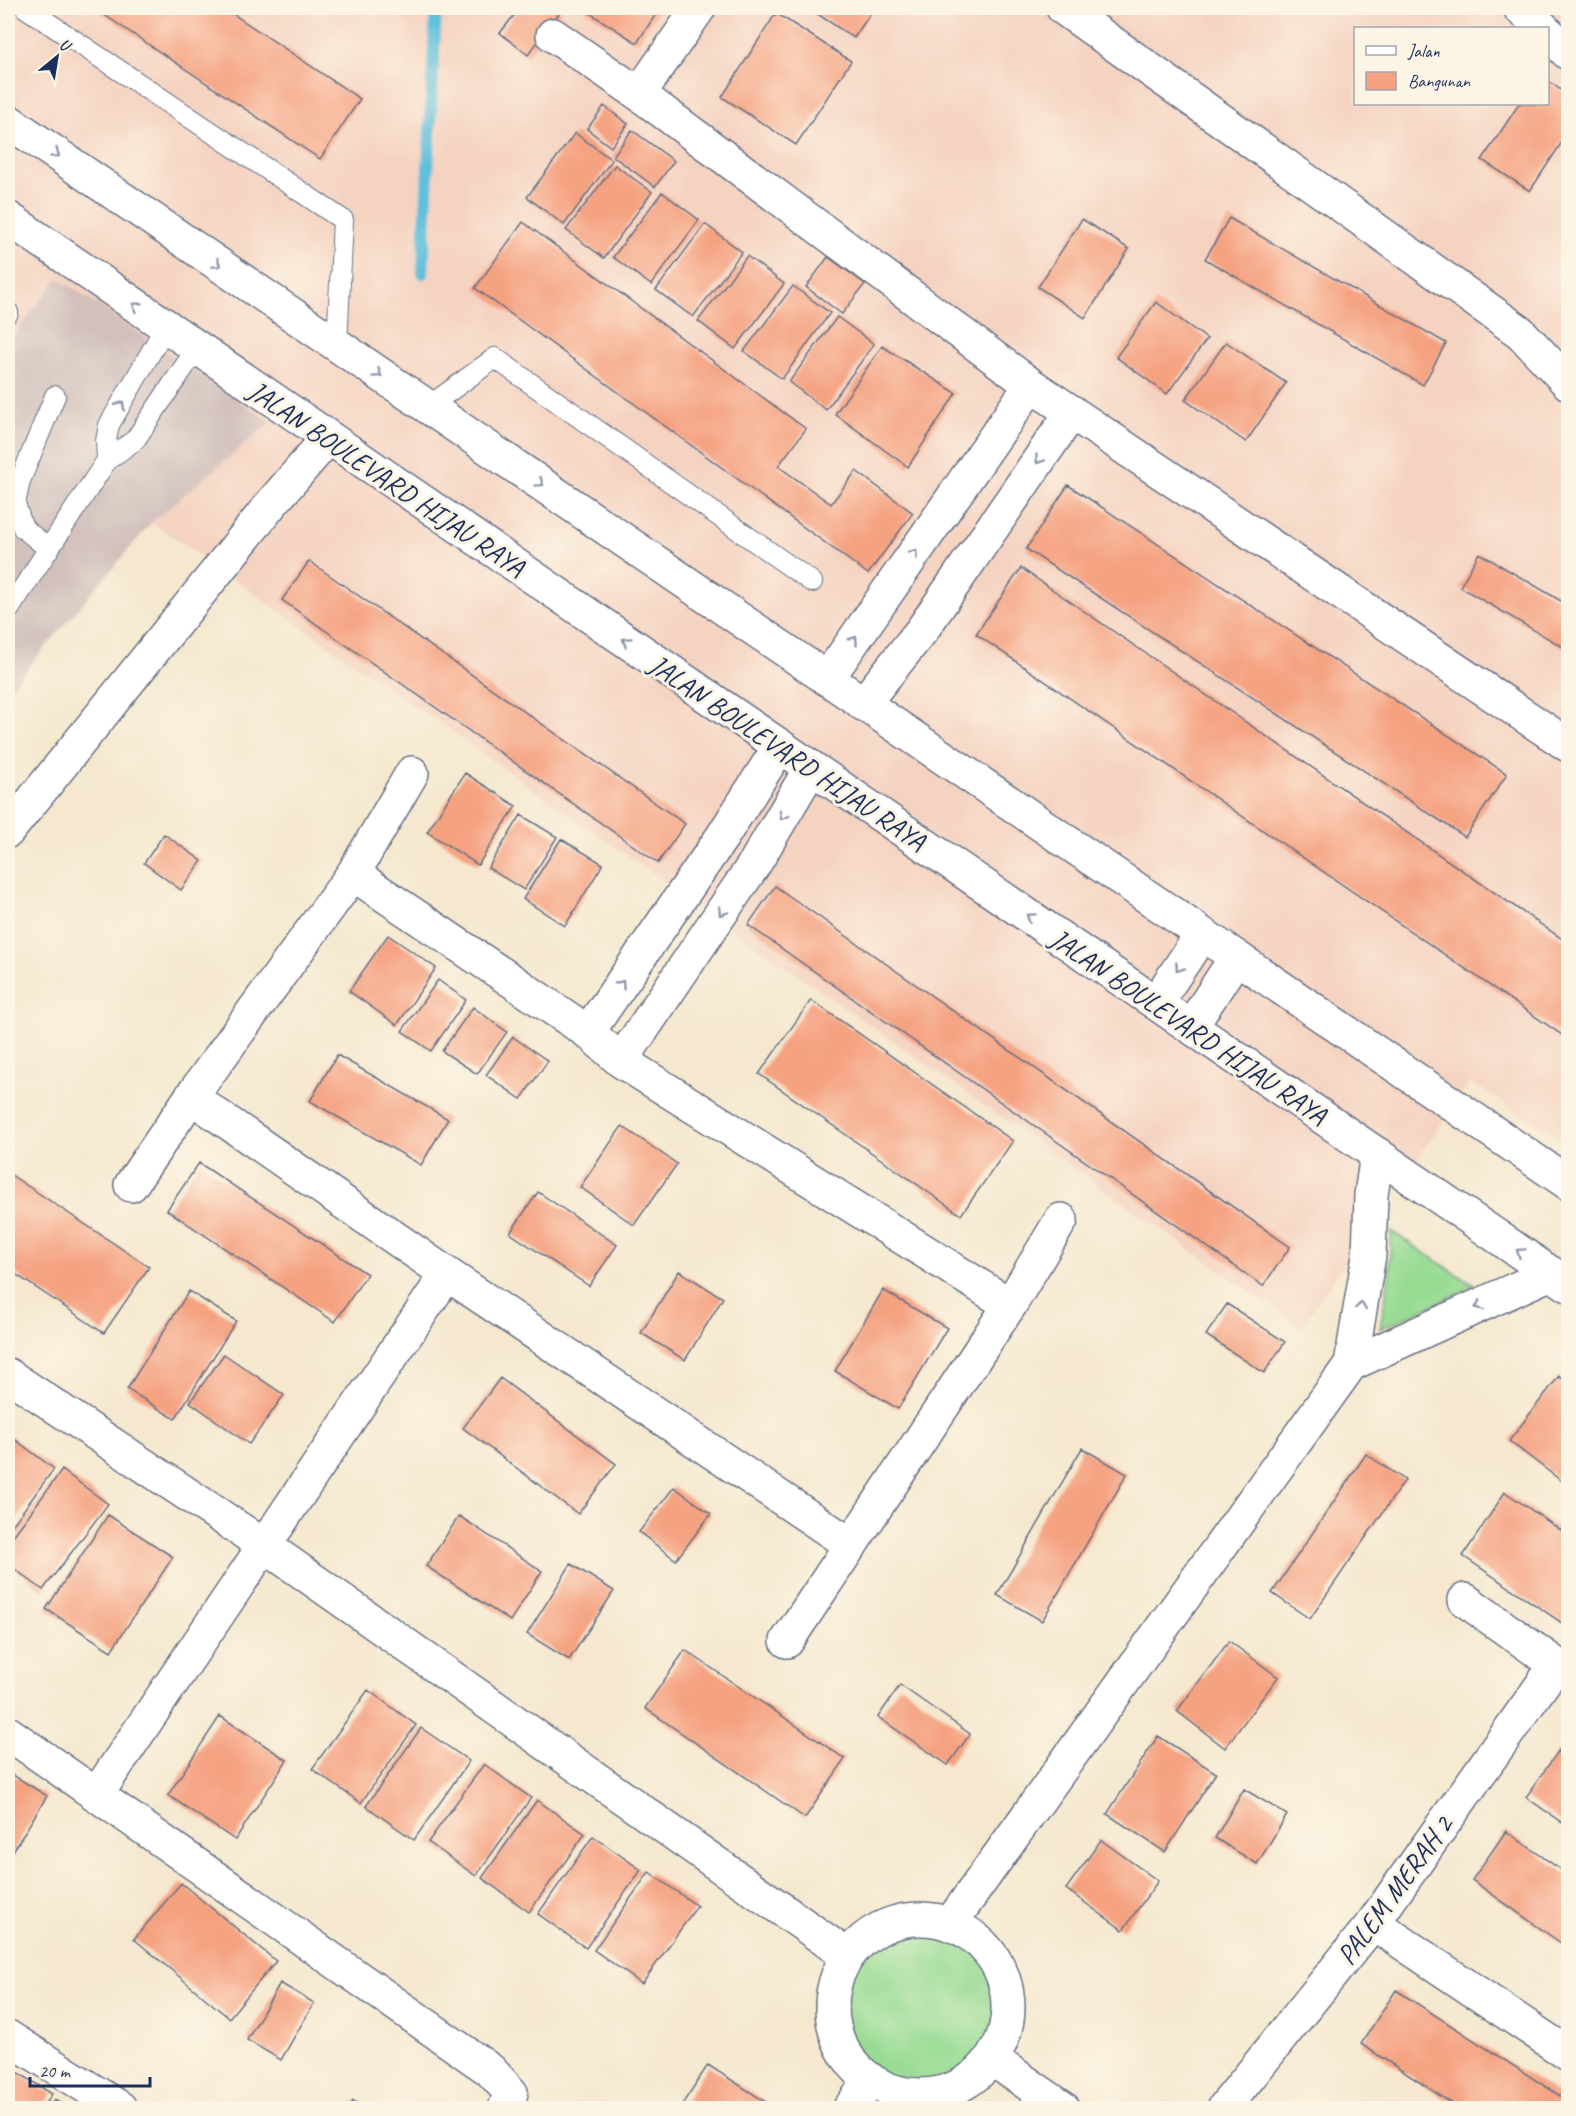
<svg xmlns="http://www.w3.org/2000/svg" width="1576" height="2116" viewBox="0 0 1576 2116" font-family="Caveat,sans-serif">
  <rect width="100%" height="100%" fill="#fcf5e5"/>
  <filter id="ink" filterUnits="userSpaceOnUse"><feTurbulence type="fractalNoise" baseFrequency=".0167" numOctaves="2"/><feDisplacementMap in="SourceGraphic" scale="12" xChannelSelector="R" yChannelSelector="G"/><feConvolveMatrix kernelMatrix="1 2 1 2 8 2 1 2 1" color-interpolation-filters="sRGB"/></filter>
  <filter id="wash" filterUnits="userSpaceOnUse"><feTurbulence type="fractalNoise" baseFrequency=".008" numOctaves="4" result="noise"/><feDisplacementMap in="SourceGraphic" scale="24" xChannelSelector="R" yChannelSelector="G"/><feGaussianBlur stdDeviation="1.35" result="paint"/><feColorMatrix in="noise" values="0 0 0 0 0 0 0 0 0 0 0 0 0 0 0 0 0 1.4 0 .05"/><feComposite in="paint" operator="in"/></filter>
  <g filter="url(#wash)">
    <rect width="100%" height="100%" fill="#f5e8cf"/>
    <path fill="#f5d3c1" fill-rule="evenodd" d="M 8,8 L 1568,8 L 1568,1143 L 1470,1082 L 1301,1327 L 152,522 L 270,422 L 8,342 ZM 1356,28 L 1548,28 L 1548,104 L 1356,104 Z"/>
    <path fill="#d1c0bc" d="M 58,278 L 271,422 L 152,522 L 8,691 L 8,342 Z"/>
    <path fill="#97db93" stroke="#598578" stroke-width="1.5" d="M 1391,1231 L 1475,1286 L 1380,1329 L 1389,1277 Z
      M832 2007a88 88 0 1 1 176 0a88 88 0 1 1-176 0Z"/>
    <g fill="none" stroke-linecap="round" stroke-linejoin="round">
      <path stroke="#5ebfdc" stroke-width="12" d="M 423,273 L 436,8"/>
    </g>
    <g id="blocks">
      <path fill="#f5a281" d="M 94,8 L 224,8 L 360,99 L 320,159 Z
        M 520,8 L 556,8 L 561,11 L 528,55 L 500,33 Z
        M 582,8 L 660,8 L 637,43 Z
        M 808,8 L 874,8 L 854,38 Z
        M 776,13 L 851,61 L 796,145 L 722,97 Z
        M 1548,81 L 1568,95 L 1568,133 L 1530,191 L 1482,160 L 1519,104 L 1548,104 Z
        M 604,106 L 628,124 L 611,147 L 587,129 Z
        M 632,130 L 674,161 L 655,187 L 613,156 Z
        M 575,133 L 612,160 L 564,225 L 527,197 Z
        M 615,165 L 652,192 L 604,258 L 566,230 Z
        M 662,192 L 699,220 L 651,285 L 613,257 Z
        M 1229,218 L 1446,343 L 1423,385 L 1205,259 Z
        M 1082,219 L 1129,249 L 1085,318 L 1038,287 Z
        M 523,222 L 806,429 L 778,466 L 831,504 L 856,471 L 913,513 L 868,574 L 475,288 Z
        M 705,224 L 742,252 L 693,317 L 656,290 Z
        M 747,256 L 784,284 L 735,349 L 698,321 Z
        M 828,257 L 865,284 L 842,314 L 806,287 Z
        M 793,286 L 830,313 L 782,379 L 744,351 Z
        M 1156,302 L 1207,339 L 1167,394 L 1116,357 Z
        M 837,317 L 874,344 L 826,410 L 789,382 Z
        M 1226,342 L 1286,383 L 1246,442 L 1185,400 Z
        M 882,346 L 956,393 L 908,467 L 835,414 Z
        M 1068,485 L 1507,774 L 1465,837 L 1026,549 Z
        M 1479,553 L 1568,605 L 1568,650 L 1460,587 Z
        M 309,561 L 685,824 L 658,863 L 282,600 Z
        M 1021,568 L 1568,943 L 1568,1039 L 976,634 Z
        M 465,773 L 516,806 L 478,865 L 427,832 Z
        M 521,815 L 557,837 L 524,890 L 488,868 Z
        M 164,834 L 202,861 L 181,890 L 144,863 Z
        M 561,839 L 603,864 L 565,926 L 523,899 Z
        M 775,886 L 1290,1247 L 1263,1286 L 748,925 Z
        M 388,935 L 436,968 L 397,1025 L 349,991 Z
        M 438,980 L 466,1000 L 431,1051 L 402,1031 Z
        M 811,1000 L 1013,1141 L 961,1215 L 759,1074 Z
        M 473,1007 L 507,1032 L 477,1074 L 442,1051 Z
        M 513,1037 L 548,1061 L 521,1099 L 486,1075 Z
        M 337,1055 L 448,1119 L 421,1165 L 310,1101 Z
        M 622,1126 L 677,1164 L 634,1225 L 580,1187 Z
        M 199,1163 L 367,1274 L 335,1322 L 167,1210 Z
        M 8,1173 L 149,1267 L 104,1333 L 8,1269 Z
        M 538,1192 L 617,1245 L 589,1286 L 510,1233 Z
        M 679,1271 L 723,1298 L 685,1360 L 641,1333 Z
        M 883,1290 L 947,1328 L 898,1409 L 835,1371 Z
        M 189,1291 L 236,1321 L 175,1419 L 127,1389 Z
        M 1227,1304 L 1285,1342 L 1264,1373 L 1206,1335 Z
        M 224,1354 L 284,1395 L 249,1444 L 190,1402 Z
        M 1559,1376 L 1568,1383 L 1568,1486 L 1509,1441 Z
        M 500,1378 L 616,1464 L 578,1514 L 463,1428 Z
        M 8,1434 L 54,1469 L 8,1531 Z
        M 1082,1448 L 1127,1474 L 1042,1621 L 997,1595 Z
        M 1366,1454 L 1405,1480 L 1310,1619 L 1272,1593 Z
        M 62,1470 L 108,1504 L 43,1590 L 8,1564 L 8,1543 Z
        M 674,1487 L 711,1514 L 676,1560 L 639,1532 Z
        M 1505,1492 L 1568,1535 L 1568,1627 L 1463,1556 Z
        M 108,1515 L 173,1557 L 111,1651 L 46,1609 Z
        M 459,1516 L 542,1571 L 510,1621 L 426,1566 Z
        M 571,1564 L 614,1591 L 569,1660 L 527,1634 Z
        M 1229,1641 L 1278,1677 L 1225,1748 L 1177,1711 Z
        M 685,1650 L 845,1759 L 805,1818 L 645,1708 Z
        M 900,1685 L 970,1734 L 948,1765 L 878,1717 Z
        M 368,1690 L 416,1725 L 361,1803 L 312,1769 Z
        M 220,1716 L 287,1760 L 235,1840 L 168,1795 Z
        M 421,1728 L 469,1761 L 414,1840 L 366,1806 Z
        M 1158,1736 L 1216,1773 L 1165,1852 L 1107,1814 Z
        M 1559,1750 L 1568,1758 L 1568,1827 L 1526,1797 Z
        M 484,1764 L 531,1798 L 476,1876 L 428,1842 Z
        M 8,1772 L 47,1796 L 12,1853 L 8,1851 Z
        M 1244,1789 L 1287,1815 L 1257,1864 L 1215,1838 Z
        M 537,1800 L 585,1834 L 529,1912 L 482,1878 Z
        M 1506,1831 L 1568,1875 L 1568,1948 L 1472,1880 Z
        M 593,1836 L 641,1870 L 586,1948 L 538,1914 Z
        M 1101,1840 L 1158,1881 L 1123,1930 L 1066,1889 Z
        M 649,1872 L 697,1906 L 642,1984 L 594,1950 Z
        M 181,1883 L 276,1961 L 229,2018 L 134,1939 Z
        M 280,1983 L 314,2003 L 281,2060 L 247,2040 Z
        M 1396,1990 L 1568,2101 L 1568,2108 L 1459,2108 L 1361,2044 Z
        M 708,2065 L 775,2108 L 692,2108 L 683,2103 Z
        M 11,2068 L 52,2094 L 43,2108 L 8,2108 L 8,2074 Z
        M 55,2100 L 68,2108 L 50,2108 Z
        M 353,2101 L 365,2108 L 348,2108 Z
        M 1333,2102 L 1345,2108 L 1330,2108 Z"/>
    </g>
  </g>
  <g filter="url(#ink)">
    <use href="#blocks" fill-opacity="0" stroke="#677086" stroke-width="1.5"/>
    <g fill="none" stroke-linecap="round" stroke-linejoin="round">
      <defs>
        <path id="lane" d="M 26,8 L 343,220 L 337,346
          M 8,312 L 8,313
          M 428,407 L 495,358 L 812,582
          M 107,460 L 106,441 L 109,425 L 166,326
          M 49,549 L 23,528 L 15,504 L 20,481 L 55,396
          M 8,611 L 107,460 L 135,440 L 197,348"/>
        <path id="street" d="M 699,8 L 639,94 L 1031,385 L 1568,745
          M 1063,8 L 1520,332 L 1568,383
          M 1520,8 L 1543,28
          M 1548,33 L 1568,53
          M 553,35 L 639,94
          M 827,679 L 1031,385
          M 863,704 L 922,630 L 1072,412
          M 8,831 L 272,503 L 328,438
          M 353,874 L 588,1032 L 621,1061 L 1010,1305
          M 588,1032 L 722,837 L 780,746
          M 621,1061 L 755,863 L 811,768
          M 191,1097 L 447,1274 L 851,1545
          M 131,1185 L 191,1097 L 353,874 L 412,773
          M 1351,1364 L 1551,1273
          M 8,1375 L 265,1546 L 848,1956
          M 1465,1600 L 1568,1673
          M 787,1641 L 1010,1305 L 1061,1220
          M 8,1733 L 490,2070 L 511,2093 L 505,2108
          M 97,1794 L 447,1274
          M832 2007a88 88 0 1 1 176 0a88 88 0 1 1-176 0Z
          M 1373,1923 L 1568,2054
          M 950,1924 L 1351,1364 L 1369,1255 L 1371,1195 L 1377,1154
          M 8,2037 L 120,2108
          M 992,2059 L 1063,2108
          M 850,2108 L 871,2080
          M 1224,2108 L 1373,1923 L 1556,1665"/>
        <path id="secondary" d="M 8,121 L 1568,1183
          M 8,218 L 1568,1285
          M 1156,1003 L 1202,934
          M 1191,1027 L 1236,957"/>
      </defs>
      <use href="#lane" stroke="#677086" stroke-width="22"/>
      <use href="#street" stroke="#677086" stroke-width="36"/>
      <use href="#secondary" stroke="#677086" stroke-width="36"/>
      <use href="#lane" stroke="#fff" stroke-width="20"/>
      <use href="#street" stroke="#fff" stroke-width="33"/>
      <use href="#secondary" stroke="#fff" stroke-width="33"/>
    </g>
    <defs><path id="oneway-chevron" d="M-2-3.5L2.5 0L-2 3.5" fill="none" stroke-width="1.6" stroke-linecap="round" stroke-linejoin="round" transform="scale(1.5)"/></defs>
    <g stroke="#8d97ae">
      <use href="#oneway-chevron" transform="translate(56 154) rotate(34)"/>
      <use href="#oneway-chevron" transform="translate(217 264) rotate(34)"/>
      <use href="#oneway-chevron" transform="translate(136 306) rotate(-146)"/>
      <use href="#oneway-chevron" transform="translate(378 374) rotate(34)"/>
      <use href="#oneway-chevron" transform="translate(121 405) rotate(-60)"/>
      <use href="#oneway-chevron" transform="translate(1039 460) rotate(124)"/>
      <use href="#oneway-chevron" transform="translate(540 483) rotate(34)"/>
      <use href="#oneway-chevron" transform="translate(914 553) rotate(-56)"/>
      <use href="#oneway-chevron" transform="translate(854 640) rotate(-55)"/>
      <use href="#oneway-chevron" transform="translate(626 641) rotate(-146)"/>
      <use href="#oneway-chevron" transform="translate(783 816) rotate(120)"/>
      <use href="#oneway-chevron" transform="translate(722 912) rotate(124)"/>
      <use href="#oneway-chevron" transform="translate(1030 917) rotate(-146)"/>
      <use href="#oneway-chevron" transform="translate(1179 968) rotate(124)"/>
      <use href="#oneway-chevron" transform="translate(621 984) rotate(-55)"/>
      <use href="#oneway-chevron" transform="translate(1520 1252) rotate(-146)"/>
      <use href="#oneway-chevron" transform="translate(1361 1306) rotate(-81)"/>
      <use href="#oneway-chevron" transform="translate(1479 1306) rotate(156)"/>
    </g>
  </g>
  <g text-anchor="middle" stroke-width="6" stroke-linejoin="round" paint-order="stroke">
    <g font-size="28" fill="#1b2f5e" stroke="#fcf5e5">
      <text transform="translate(387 478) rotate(34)" y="10">JALAN BOULEVARD HIJAU RAYA</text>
      <text transform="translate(788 752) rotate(34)" y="10">JALAN BOULEVARD HIJAU RAYA</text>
      <text transform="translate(1189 1026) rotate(34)" y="10">JALAN BOULEVARD HIJAU RAYA</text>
      <text transform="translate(1394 1890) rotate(-54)" y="10">PALEM MERAH 2</text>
    </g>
  </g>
  <rect width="1576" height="2116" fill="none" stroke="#fcf5e5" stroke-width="30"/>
  <rect x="1354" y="27" width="195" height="78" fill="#fcf5e5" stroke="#a2a6af" stroke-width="1.5"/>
  <rect x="1366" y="46" width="30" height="9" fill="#ffffff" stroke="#a2a6af" stroke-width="1.5"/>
  <text x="1408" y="57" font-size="18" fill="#1b2f5e">Jalan</text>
  <rect x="1366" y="72" width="30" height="18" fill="#f5a281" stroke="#a2a6af" stroke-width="1.5"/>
  <text x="1408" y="87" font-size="18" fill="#1b2f5e">Bangunan</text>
  <g transform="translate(57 57) rotate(30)" stroke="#fcf5e5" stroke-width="4.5" paint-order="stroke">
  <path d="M0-4.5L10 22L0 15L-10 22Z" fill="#1b2f5e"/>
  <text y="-9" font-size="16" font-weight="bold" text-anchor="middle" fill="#1b2f5e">U</text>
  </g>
  <path d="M30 2077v9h120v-9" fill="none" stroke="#1b2f5e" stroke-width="3"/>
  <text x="39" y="2077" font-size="18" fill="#1b2f5e" stroke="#fcf5e5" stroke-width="4.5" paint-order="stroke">20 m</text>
</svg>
